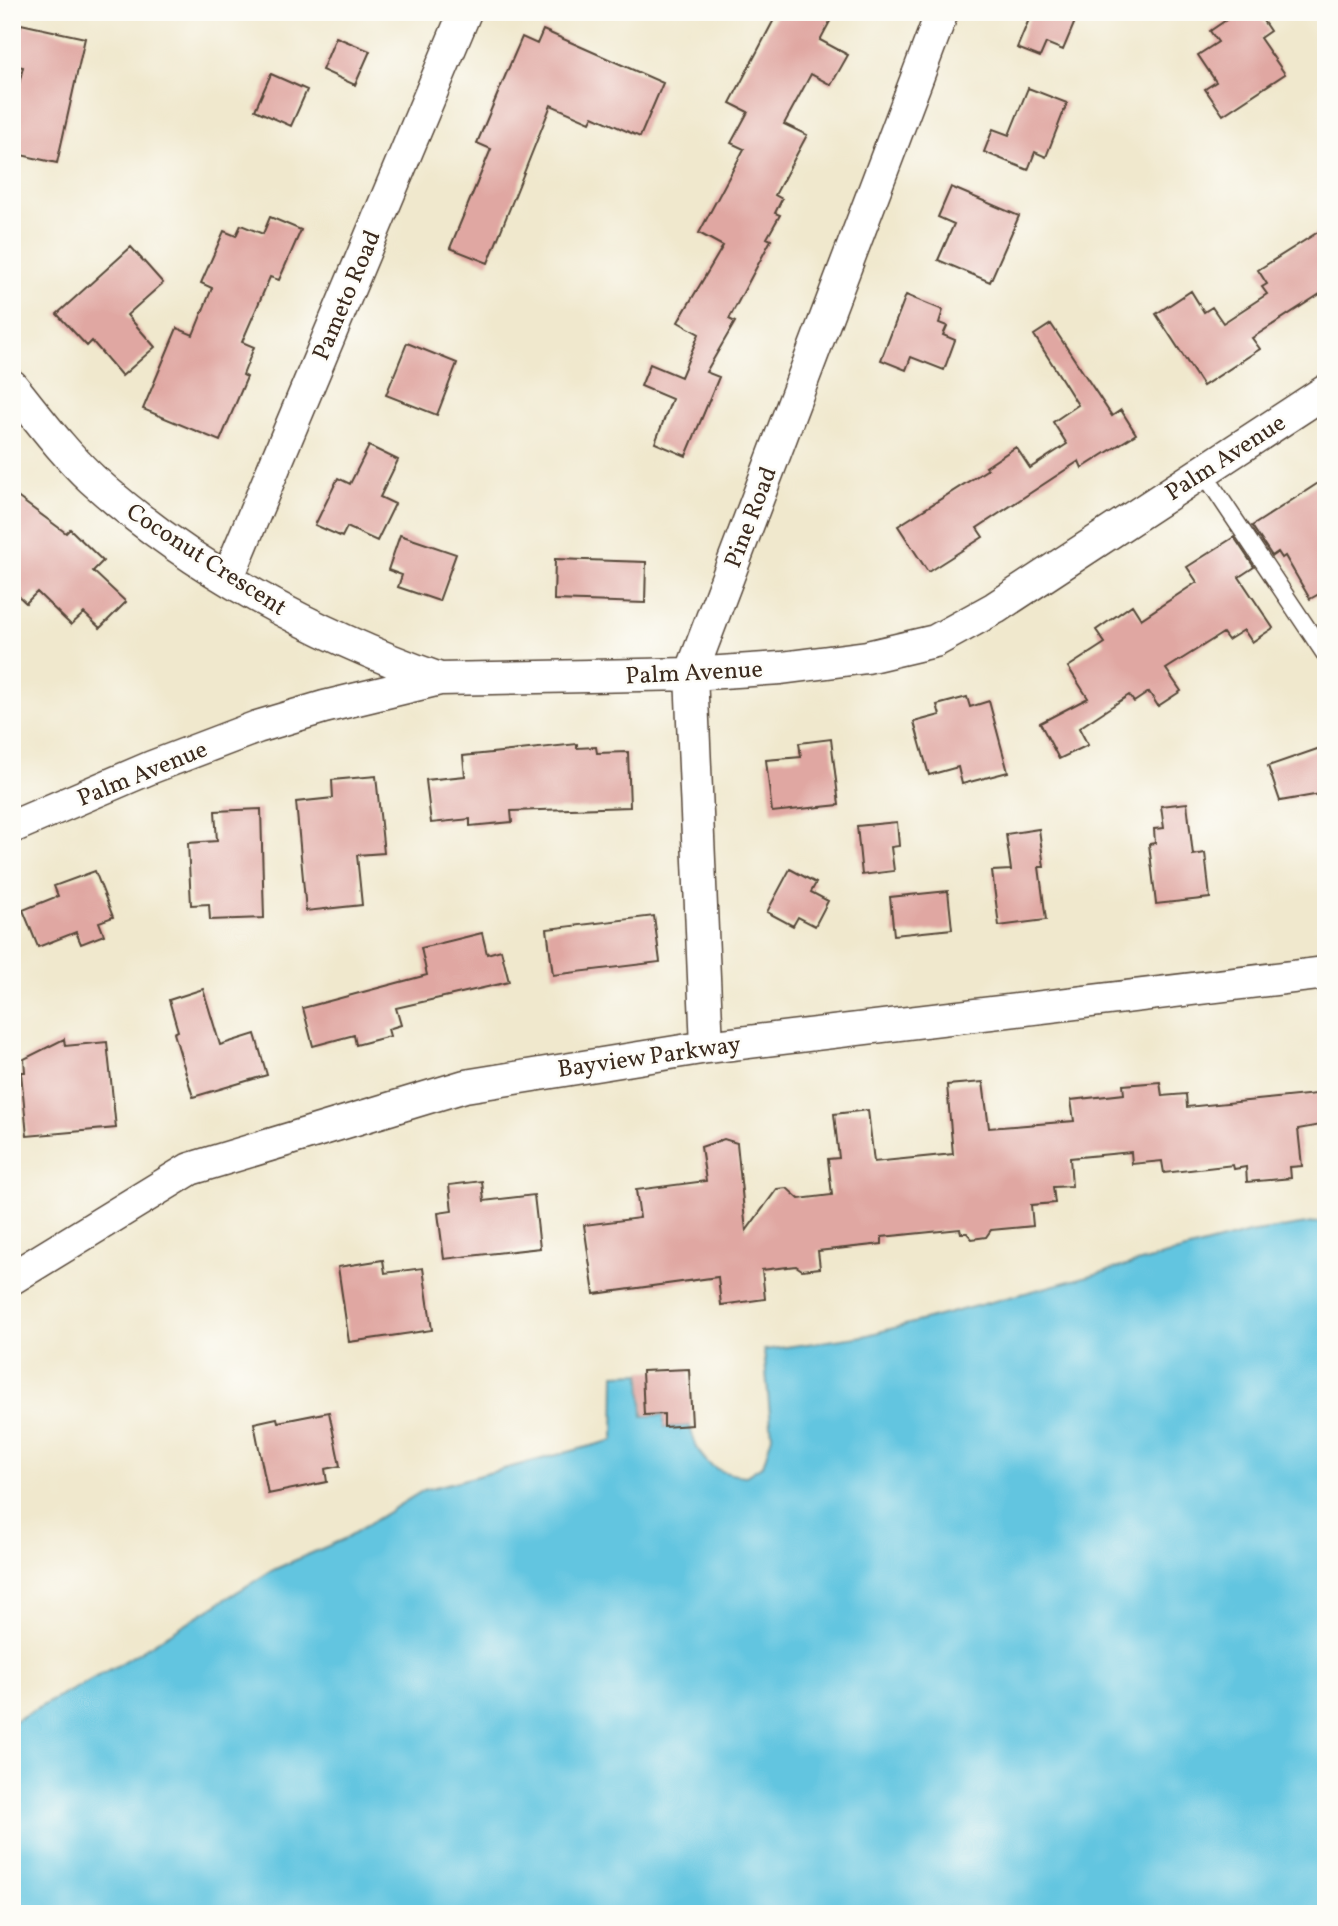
<svg xmlns="http://www.w3.org/2000/svg" width="1338" height="1926" viewBox="0 0 1338 1926" font-family="Vollkorn,serif">
  <rect width="100%" height="100%" fill="#fdfcf7"/>
  <filter id="ink" filterUnits="userSpaceOnUse"><feTurbulence type="fractalNoise" baseFrequency=".0143" numOctaves="2"/><feDisplacementMap in="SourceGraphic" scale="14" xChannelSelector="R" yChannelSelector="G"/><feConvolveMatrix kernelMatrix="1 2 1 2 8 2 1 2 1" color-interpolation-filters="sRGB"/></filter>
  <filter id="wash" filterUnits="userSpaceOnUse"><feTurbulence type="fractalNoise" baseFrequency=".00686" numOctaves="4" result="noise"/><feDisplacementMap in="SourceGraphic" scale="28" xChannelSelector="R" yChannelSelector="G"/><feGaussianBlur stdDeviation="1.57" result="paint"/><feColorMatrix in="noise" values="0 0 0 0 0 0 0 0 0 0 0 0 0 0 0 0 0 1.4 0 .05"/><feComposite in="paint" operator="in"/></filter>
  <g filter="url(#wash)">
    <rect width="100%" height="100%" fill="#f0e8cd"/>
    <path fill="#62c5e0" stroke="#4e787f" stroke-width="2" d="M 1326,1221 L 1326,1914 L 12,1914 L 12,1722 L 115,1667 L 273,1570 L 344,1539 L 424,1490 L 614,1440 L 615,1374 L 641,1373 L 643,1416 L 664,1415 L 664,1427 L 690,1426 C 697,1459 712,1474 746,1476 L 763,1465 L 772,1436 L 764,1350 L 864,1336 L 1249,1233 Z"/>
    <g id="blocks">
      <path fill="#e0a7a2" d="M 778,12 L 835,12 L 820,40 L 848,55 L 831,85 L 811,74 L 784,124 L 807,135 L 775,195 L 782,199 L 775,213 L 780,215 L 767,238 L 771,240 L 729,319 L 735,322 L 706,372 L 719,377 L 686,456 L 655,443 L 672,399 L 641,386 L 650,364 L 681,377 L 699,334 L 678,322 L 723,246 L 699,233 L 744,149 L 731,143 L 748,112 L 730,103 Z
        M 1032,12 L 1079,12 L 1063,50 L 1046,43 L 1040,57 L 1017,48 Z
        M 1238,12 L 1257,12 L 1270,31 L 1260,38 L 1285,74 L 1223,115 L 1205,89 L 1216,82 L 1198,55 L 1218,42 L 1210,31 Z
        M 21,24 L 85,38 L 57,163 L 12,153 L 12,114 L 23,67 L 12,65 L 12,62 Z
        M 543,30 L 663,83 L 640,137 L 593,116 L 590,122 L 551,105 L 488,263 L 450,248 L 491,149 L 477,143 L 506,74 L 522,37 L 537,44 Z
        M 336,37 L 370,51 L 355,85 L 322,70 Z
        M 271,74 L 307,90 L 291,126 L 255,110 Z
        M 1028,88 L 1067,103 L 1046,157 L 1035,152 L 1028,170 L 984,152 L 993,129 L 1009,135 Z
        M 951,187 L 1019,216 L 990,282 L 938,260 L 954,224 L 938,217 Z
        M 270,217 L 301,230 L 279,280 L 270,277 L 242,342 L 254,347 L 243,375 L 247,377 L 220,441 L 143,409 L 177,328 L 193,335 L 212,288 L 201,283 L 224,231 L 236,236 L 241,225 L 263,234 Z
        M 1326,227 L 1326,290 L 1252,338 L 1260,349 L 1203,386 L 1156,314 L 1191,291 L 1204,312 L 1212,307 L 1223,323 L 1267,294 L 1262,287 L 1267,284 L 1258,270 Z
        M 131,247 L 163,283 L 127,315 L 155,347 L 122,376 L 92,341 L 87,346 L 57,314 Z
        M 906,295 L 943,310 L 939,323 L 947,326 L 943,335 L 955,340 L 944,370 L 911,357 L 906,370 L 881,360 Z
        M 1051,324 L 1112,416 L 1121,410 L 1136,434 L 1082,468 L 1079,461 L 977,528 L 983,537 L 928,572 L 898,526 L 988,469 L 986,467 L 1016,447 L 1030,468 L 1067,444 L 1053,422 L 1078,405 L 1034,335 Z
        M 407,343 L 457,363 L 437,415 L 386,395 Z
        M 369,446 L 398,460 L 380,497 L 395,504 L 377,541 L 347,527 L 342,537 L 315,525 L 338,478 L 350,484 Z
        M 1326,478 L 1326,590 L 1310,599 L 1285,556 L 1282,558 L 1278,552 L 1272,556 L 1252,526 Z
        M 12,493 L 66,533 L 70,529 L 103,561 L 93,571 L 126,602 L 100,628 L 84,613 L 71,625 L 37,592 L 26,603 L 12,590 Z
        M 400,535 L 456,554 L 439,601 L 398,587 L 402,575 L 388,570 Z
        M 1234,537 L 1254,567 L 1239,577 L 1273,628 L 1252,642 L 1244,630 L 1228,640 L 1223,633 L 1166,669 L 1181,691 L 1158,706 L 1149,692 L 1134,702 L 1129,695 L 1079,728 L 1088,745 L 1059,759 L 1040,723 L 1088,698 L 1068,667 L 1105,643 L 1096,630 L 1132,605 L 1141,619 L 1197,582 L 1187,567 Z
        M 555,559 L 646,562 L 645,603 L 554,600 Z
        M 967,697 L 970,707 L 989,701 L 1008,772 L 962,784 L 958,767 L 929,775 L 914,722 L 940,715 L 937,705 Z
        M 831,739 L 839,805 L 772,812 L 766,760 L 801,757 L 799,743 Z
        M 577,744 L 577,748 L 596,747 L 597,753 L 628,752 L 630,807 L 511,811 L 512,822 L 470,826 L 470,819 L 431,823 L 426,780 L 465,776 L 463,756 Z
        M 1326,746 L 1326,793 L 1280,801 L 1268,766 Z
        M 376,776 L 384,853 L 357,855 L 362,905 L 306,911 L 296,802 L 333,798 L 332,780 Z
        M 1187,803 L 1193,855 L 1205,853 L 1210,898 L 1156,904 L 1149,844 L 1155,843 L 1154,829 L 1164,828 L 1161,806 Z
        M 261,809 L 264,918 L 210,920 L 209,904 L 191,905 L 188,843 L 217,841 L 215,811 Z
        M 897,822 L 899,846 L 891,847 L 894,871 L 862,875 L 857,826 Z
        M 1039,829 L 1044,867 L 1039,867 L 1046,920 L 999,926 L 992,871 L 1011,870 L 1006,834 Z
        M 790,869 L 816,883 L 811,892 L 828,901 L 815,926 L 798,917 L 793,926 L 767,912 Z
        M 95,871 L 113,917 L 99,922 L 104,935 L 81,944 L 76,932 L 38,947 L 23,910 L 58,896 L 54,886 Z
        M 948,891 L 952,929 L 894,935 L 890,897 Z
        M 654,916 L 660,962 L 553,975 L 547,929 Z
        M 482,933 L 487,954 L 501,950 L 509,982 L 396,1008 L 401,1025 L 388,1029 L 390,1036 L 356,1045 L 354,1035 L 313,1046 L 303,1008 L 427,975 L 421,948 Z
        M 203,989 L 220,1045 L 255,1034 L 267,1075 L 193,1097 L 174,1033 L 178,1031 L 169,1000 Z
        M 64,1039 L 65,1046 L 107,1042 L 116,1128 L 27,1136 L 21,1072 L 25,1072 L 24,1059 Z
        M 983,1082 L 989,1128 L 1074,1121 L 1071,1100 L 1124,1094 L 1123,1085 L 1160,1082 L 1162,1096 L 1186,1094 L 1187,1107 L 1326,1093 L 1326,1124 L 1298,1129 L 1302,1166 L 1290,1167 L 1291,1178 L 1247,1182 L 1246,1167 L 1234,1169 L 1233,1165 L 1164,1173 L 1162,1161 L 1132,1164 L 1131,1152 L 1070,1158 L 1072,1186 L 1053,1187 L 1055,1203 L 1031,1205 L 1033,1226 L 991,1230 L 986,1237 L 972,1239 L 967,1233 L 961,1233 L 960,1229 L 882,1237 L 882,1244 L 818,1251 L 820,1268 L 802,1270 L 796,1266 L 762,1270 L 765,1299 L 721,1305 L 718,1277 L 594,1294 L 584,1225 L 640,1218 L 636,1190 L 706,1181 L 701,1147 L 724,1139 L 737,1143 L 746,1231 L 777,1189 L 787,1188 L 799,1199 L 832,1195 L 828,1159 L 839,1158 L 834,1114 L 868,1110 L 874,1162 L 953,1154 L 947,1085 Z
        M 482,1181 L 484,1201 L 534,1195 L 540,1248 L 444,1259 L 438,1213 L 452,1211 L 449,1185 Z
        M 383,1260 L 385,1273 L 423,1268 L 432,1330 L 349,1342 L 338,1267 Z
        M 689,1369 L 692,1425 L 664,1427 L 664,1414 L 644,1415 L 642,1371 Z
        M 329,1412 L 340,1466 L 325,1469 L 327,1482 L 268,1494 L 254,1423 L 277,1418 L 278,1422 Z"/>
    </g>
  </g>
  <g filter="url(#ink)">
    <use href="#blocks" fill-opacity="0" stroke="#564638" stroke-width="2"/>
    <g fill="none" stroke-linecap="round" stroke-linejoin="round">
      <defs>
        <path id="service" d="M 1203,472 L 1326,656"/>
        <path id="minor" d="M 12,386 C 38,418 62,451 92,479 C 190,568 316,635 440,679
          M 228,577 L 465,12
          M 12,827 L 152,767 L 257,727 L 324,707 L 440,679 L 691,674 L 781,668 L 867,657 L 935,641 L 995,608 L 1326,391
          M 707,1047 L 691,674 L 942,12
          M 12,1278 L 190,1169 L 465,1086 L 707,1047 L 1326,973"/>
      </defs>
      <use href="#service" stroke="#564638" stroke-width="19"/>
      <use href="#minor" stroke="#564638" stroke-width="35"/>
      <use href="#service" stroke="#fff" stroke-width="16"/>
      <use href="#minor" stroke="#fff" stroke-width="32"/>
    </g>
  </g>
  <g text-anchor="middle" stroke-width="5" stroke-linejoin="round" paint-order="stroke">
    <g font-size="24" fill="#3b2a1e" stroke="#fdfcf7">
      <text transform="translate(346 295) rotate(-67)" y="8">Pameto Road</text>
      <text transform="translate(1225 457) rotate(-33)" y="8">Palm Avenue</text>
      <text transform="translate(750 517) rotate(-69)" y="8">Pine Road</text>
      <text transform="translate(207 559) rotate(33)" y="8">Coconut Crescent</text>
      <text transform="translate(694 672) rotate(-3)" y="8">Palm Avenue</text>
      <text transform="translate(142 773) rotate(-22)" y="8">Palm Avenue</text>
      <text transform="translate(649 1056) rotate(-8)" y="8">Bayview Parkway</text>
    </g>
  </g>
  <rect width="1338" height="1926" fill="none" stroke="#fdfcf7" stroke-width="42"/>
</svg>
